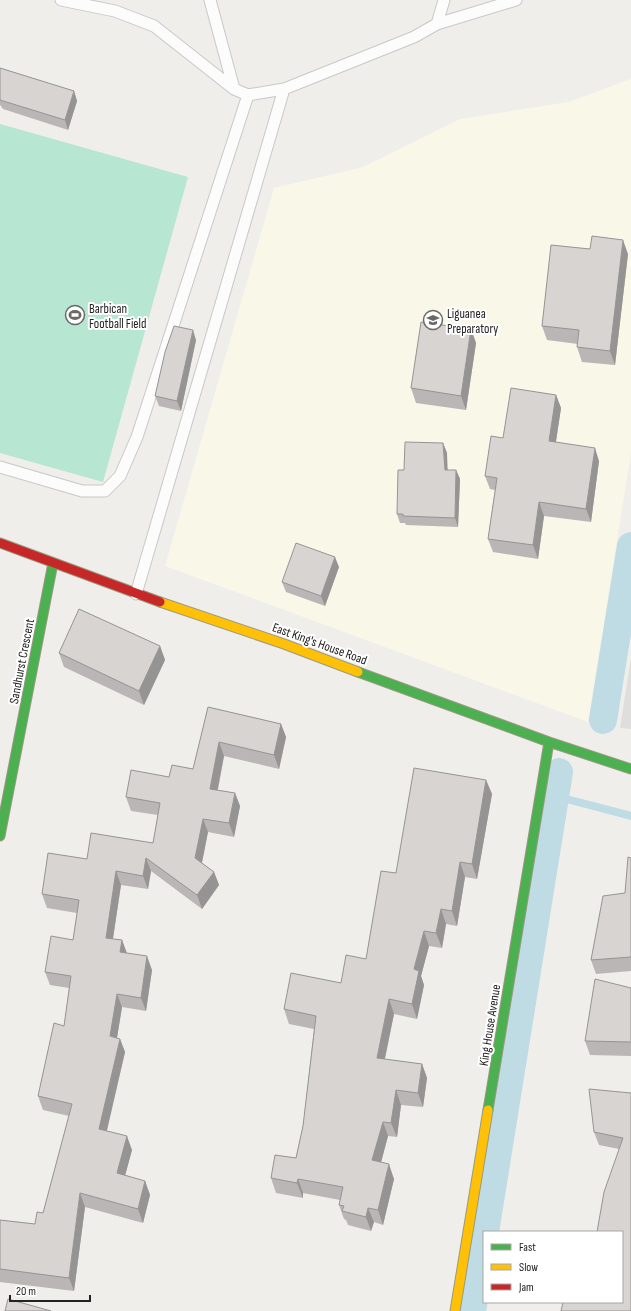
<svg xmlns="http://www.w3.org/2000/svg" width="631" height="1311" viewBox="0 0 631 1311" font-family="'Sofia Sans Condensed',sans-serif">
  <rect width="100%" height="100%" fill="#f0eeeb"/>
  <path fill="#dfdedc" d="M 631,658 L 631,729 L 620,728 Z"/>
  <path fill="#f8f7e8" d="M 631,79 L 631,453 L 588,722 L 165,566 L 274,188 L 363,167 L 460,119 L 568,102 Z"/>
  <path fill="#b7e6d2" d="M 0,124 L 188,177 L 103,482 L 0,453 Z"/>
  <g fill="none" stroke-linecap="round" stroke-linejoin="round">
    <path stroke="#bfdbe3" stroke-width="8" d="M 555,796 L 631,816"/>
    <path stroke="#bfdbe3" stroke-width="28" d="M 603,720 L 631,546
      M 485,1232 L 559,772
      M 472,1311 L 484,1238"/>
    <defs>
      <path id="lane" d="M 61,0 L 115,11 L 154,26 L 234,89 L 248,95 L 284,89
        M 210,0 L 234,89
        M 437,24 L 516,0
        M 0,467 L 82,491 L 105,491 L 120,476 L 137,437 L 248,95
        M 136,594 L 284,89 L 414,37 L 437,24 L 444,0"/>
      <path id="fast" d="M 358,672 L 549,742 L 631,769
        M 0,836 L 53,563
        M 488,1110 L 549,742"/>
      <path id="slow" d="M 160,602 L 284,644 L 358,672
        M 455,1311 L 488,1110"/>
      <path id="jam" d="M 0,543 L 160,602"/>
    </defs>
    <use href="#lane" stroke="#c9c8c7" stroke-width="13"/>
    <use href="#fast" stroke="#999a82" stroke-width="11"/>
    <use href="#slow" stroke="#999a82" stroke-width="11"/>
    <use href="#jam" stroke="#999a82" stroke-width="11"/>
    <use href="#lane" stroke="#fdfcfc" stroke-width="11"/>
    <use href="#fast" stroke="#4caf50" stroke-width="9"/>
    <use href="#slow" stroke="#ffc107" stroke-width="9"/>
    <use href="#jam" stroke="#c62828" stroke-width="9"/>
  </g>
  <path fill="#b9b6b5" d="M 0,68 L 74,91 L 77,101 L 68,130 L 3,109 L 1,106 L 0,105 Z
    M 590,249 L 628,254 L 615,365 L 582,362 L 577,347 L 578,344 L 547,340 L 542,326 Z
    M 471,329 L 476,343 L 466,410 L 416,403 L 411,388 Z
    M 196,340 L 181,411 L 159,406 L 155,396 Z
    M 556,395 L 561,408 L 556,442 L 599,461 L 591,522 L 544,516 L 538,559 L 493,552 L 488,539 L 495,490 L 490,489 L 485,476 L 503,438 Z
    M 443,443 L 447,453 L 447,470 L 456,470 L 460,479 L 458,527 L 406,525 L 405,523 L 400,523 L 397,514 L 404,470 Z
    M 339,567 L 325,606 L 286,592 L 282,582 Z
    M 160,646 L 165,660 L 144,705 L 64,667 L 59,653 Z
    M 208,707 L 281,724 L 286,737 L 279,769 L 224,756 L 218,790 L 235,793 L 240,806 L 234,837 L 208,832 L 202,863 L 214,872 L 219,885 L 202,909 L 151,871 L 148,889 L 121,885 L 113,939 L 122,940 L 127,953 L 152,970 L 146,1011 L 122,1007 L 117,1038 L 120,1039 L 125,1052 L 107,1131 L 132,1150 L 125,1175 L 145,1181 L 150,1195 L 143,1223 L 85,1207 L 74,1291 L 0,1282 L 0,1220 L 35,1224 L 43,1213 L 69,1116 L 43,1110 L 38,1096 L 64,1026 L 69,988 L 50,985 L 45,972 L 73,940 L 77,913 L 47,908 L 42,894 L 87,859 L 153,843 L 158,815 L 131,811 L 126,797 L 169,777 L 193,769 Z
    M 486,780 L 492,794 L 477,879 L 465,877 L 457,926 L 446,924 L 442,948 L 429,946 L 421,976 L 424,985 L 417,1019 L 394,1014 L 385,1059 L 422,1064 L 427,1078 L 423,1107 L 401,1105 L 397,1137 L 388,1136 L 381,1162 L 394,1179 L 383,1225 L 374,1222 L 371,1231 L 348,1225 L 346,1220 L 344,1219 L 339,1205 L 340,1200 L 303,1193 L 303,1198 L 276,1193 L 271,1178 L 296,1158 L 303,1126 L 314,1029 L 289,1024 L 284,1009 L 341,983 L 366,959 L 396,873 Z
    M 631,858 L 631,971 L 596,974 L 591,960 L 625,893 Z
    M 631,988 L 631,1056 L 590,1055 L 585,1041 Z
    M 631,1093 L 622,1302 L 619,1149 L 599,1145 L 594,1132 Z"/>
  <path fill="#969493" d="M 74,91 L 77,101 L 68,130 L 65,120 Z
    M 623,240 L 628,254 L 615,365 L 610,351 Z
    M 471,329 L 476,343 L 466,410 L 461,396 Z
    M 193,330 L 196,340 L 181,411 L 177,401 Z
    M 556,395 L 561,408 L 554,454 L 549,441 Z
    M 443,443 L 447,453 L 448,479 L 445,470 Z
    M 595,448 L 599,461 L 591,522 L 586,509 Z
    M 456,470 L 460,479 L 458,527 L 455,518 Z
    M 539,502 L 544,516 L 538,559 L 533,545 Z
    M 335,557 L 339,567 L 325,606 L 321,596 Z
    M 160,646 L 165,660 L 144,705 L 139,691 Z
    M 281,724 L 286,737 L 279,769 L 274,755 Z
    M 219,742 L 224,756 L 215,802 L 210,789 Z
    M 486,780 L 492,794 L 477,879 L 472,864 Z
    M 235,793 L 240,806 L 234,837 L 229,823 Z
    M 203,819 L 208,832 L 200,872 L 195,858 Z
    M 146,858 L 151,871 L 148,889 L 143,876 Z
    M 460,862 L 465,877 L 457,926 L 452,911 Z
    M 116,871 L 121,885 L 111,951 L 106,938 Z
    M 214,872 L 219,885 L 202,909 L 197,895 Z
    M 441,909 L 446,924 L 442,948 L 436,933 Z
    M 424,931 L 429,946 L 421,976 L 424,985 L 417,1019 L 412,1004 L 414,969 Z
    M 122,940 L 127,954 L 120,952 Z
    M 147,956 L 152,970 L 146,1011 L 141,998 Z
    M 117,994 L 122,1007 L 115,1050 L 110,1036 Z
    M 389,999 L 394,1014 L 382,1072 L 377,1058 Z
    M 120,1039 L 125,1052 L 104,1142 L 99,1129 Z
    M 422,1064 L 427,1078 L 423,1107 L 418,1093 Z
    M 396,1090 L 401,1105 L 397,1137 L 391,1123 Z
    M 383,1122 L 388,1136 L 378,1174 L 372,1160 Z
    M 127,1136 L 132,1150 L 122,1187 L 117,1173 Z
    M 389,1164 L 394,1179 L 383,1225 L 378,1210 Z
    M 298,1179 L 303,1193 L 303,1198 L 297,1183 Z
    M 145,1181 L 150,1195 L 143,1223 L 138,1209 Z
    M 80,1193 L 85,1207 L 74,1291 L 69,1278 Z
    M 368,1208 L 374,1222 L 371,1231 L 366,1217 Z"/>
  <path fill="#d7d4d2" stroke="#969493" d="M 0,68 L 74,91 L 65,120 L 0,100 Z
    M 592,236 L 623,240 L 610,351 L 577,347 L 579,330 L 542,326 L 551,245 L 590,249 Z
    M 421,322 L 471,329 L 461,396 L 411,388 Z
    M 174,326 L 193,330 L 177,401 L 155,396 L 165,352 Z
    M 511,388 L 556,395 L 549,441 L 595,448 L 586,509 L 539,502 L 533,545 L 488,539 L 497,478 L 485,476 L 491,436 L 503,438 Z
    M 405,442 L 443,443 L 445,470 L 456,470 L 455,518 L 403,516 L 403,514 L 397,514 L 398,470 L 404,470 Z
    M 296,543 L 335,557 L 321,596 L 282,582 Z
    M 79,609 L 160,646 L 139,691 L 59,653 Z
    M 208,707 L 281,724 L 274,755 L 219,742 L 210,789 L 235,793 L 229,823 L 203,819 L 195,858 L 214,872 L 197,895 L 146,858 L 143,876 L 116,871 L 106,938 L 122,940 L 120,952 L 147,956 L 141,998 L 117,994 L 110,1036 L 120,1039 L 99,1129 L 127,1136 L 117,1173 L 145,1181 L 138,1209 L 80,1193 L 69,1278 L 0,1269 L 0,1220 L 35,1224 L 37,1212 L 43,1213 L 72,1104 L 38,1096 L 54,1023 L 64,1026 L 71,976 L 45,972 L 51,936 L 73,940 L 79,900 L 42,894 L 48,853 L 87,859 L 91,833 L 153,843 L 160,803 L 126,797 L 131,770 L 169,777 L 172,765 L 193,769 Z
    M 414,768 L 486,780 L 472,864 L 460,862 L 452,911 L 441,909 L 436,933 L 424,931 L 414,969 L 419,971 L 412,1004 L 389,999 L 377,1058 L 422,1064 L 418,1093 L 396,1090 L 391,1123 L 383,1122 L 372,1160 L 389,1164 L 378,1210 L 368,1208 L 366,1217 L 342,1211 L 344,1206 L 339,1205 L 343,1187 L 298,1179 L 297,1183 L 271,1178 L 275,1155 L 296,1158 L 303,1126 L 316,1016 L 284,1009 L 291,973 L 341,983 L 346,955 L 366,959 L 381,871 L 396,873 Z
    M 628,857 L 631,858 L 631,957 L 591,960 L 603,896 L 625,893 Z
    M 595,979 L 631,988 L 631,1042 L 585,1041 Z
    M 589,1089 L 631,1093 L 631,1311 L 561,1311 L 563,1302 L 622,1302 L 622,1232 L 597,1232 L 604,1192 L 623,1138 L 594,1132 Z
    M 8,1299 L 51,1311 L 5,1311 Z"/>
  <defs>
    <symbol id="stadium-ring" viewBox="-11 -11 22 22"><circle r="9.5" fill="#fff" stroke="#6a6968" stroke-width="1.5"/><path d="M0-5a6.5 5 0 1 0 0 10a6.5 5 0 1 0 0-10ZM-3.5-1.8h7v3.6h-7Z" fill="#6a6968"/></symbol>
    <symbol id="school-ring" viewBox="-11 -11 22 22"><circle r="9.5" fill="#fff" stroke="#6a6968" stroke-width="1.5"/><path d="M0-5L7-2L0 1L-7-2ZM-4 1L0 2.5L4 1V4Q0 6-4 4Z" fill="#6a6968"/></symbol>
  </defs>
  <g fill-rule="evenodd">
    <use href="#stadium-ring" x="64" y="304" width="22" height="22"/>
    <use href="#school-ring" x="422" y="309" width="22" height="22"/>
  </g>
  <g text-anchor="middle" stroke-width="4" stroke-linejoin="round" paint-order="stroke">
    <g font-size="13" fill="#222" stroke="#fff" text-anchor="start">
      <text x="89" y="313">Barbican<tspan x="89" dy="15">Football Field</tspan></text>
      <text x="447" y="318">Liguanea<tspan x="447" dy="15">Preparatory</tspan></text>
    </g>
    <g font-size="13" fill="#222" stroke="#fff">
      <text transform="translate(320 643) rotate(20)" y="5">East King's House Road</text>
      <text transform="translate(21 661) rotate(-79)" y="5">Sandhurst Crescent</text>
      <text transform="translate(489 1025) rotate(-81)" y="5">King House Avenue</text>
    </g>
  </g>
  <rect x="483" y="1231" width="140" height="72" fill="#ffffff" stroke="#a7a7a7"/>
  <rect x="491" y="1244" width="20" height="6" fill="#4caf50" stroke="#a7a7a7"/>
  <text x="519" y="1251" font-size="12" fill="#222222">Fast</text>
  <rect x="491" y="1264" width="20" height="6" fill="#ffc107" stroke="#a7a7a7"/>
  <text x="519" y="1271" font-size="12" fill="#222222">Slow</text>
  <rect x="491" y="1284" width="20" height="6" fill="#c62828" stroke="#a7a7a7"/>
  <text x="519" y="1291" font-size="12" fill="#222222">Jam</text>
  <path d="M10 1295v6h80v-6" fill="none" stroke="#222222" stroke-width="2"/>
  <text x="16" y="1295" font-size="12" fill="#222222" stroke="#ffffff" stroke-width="3" paint-order="stroke">20 m</text>
</svg>
